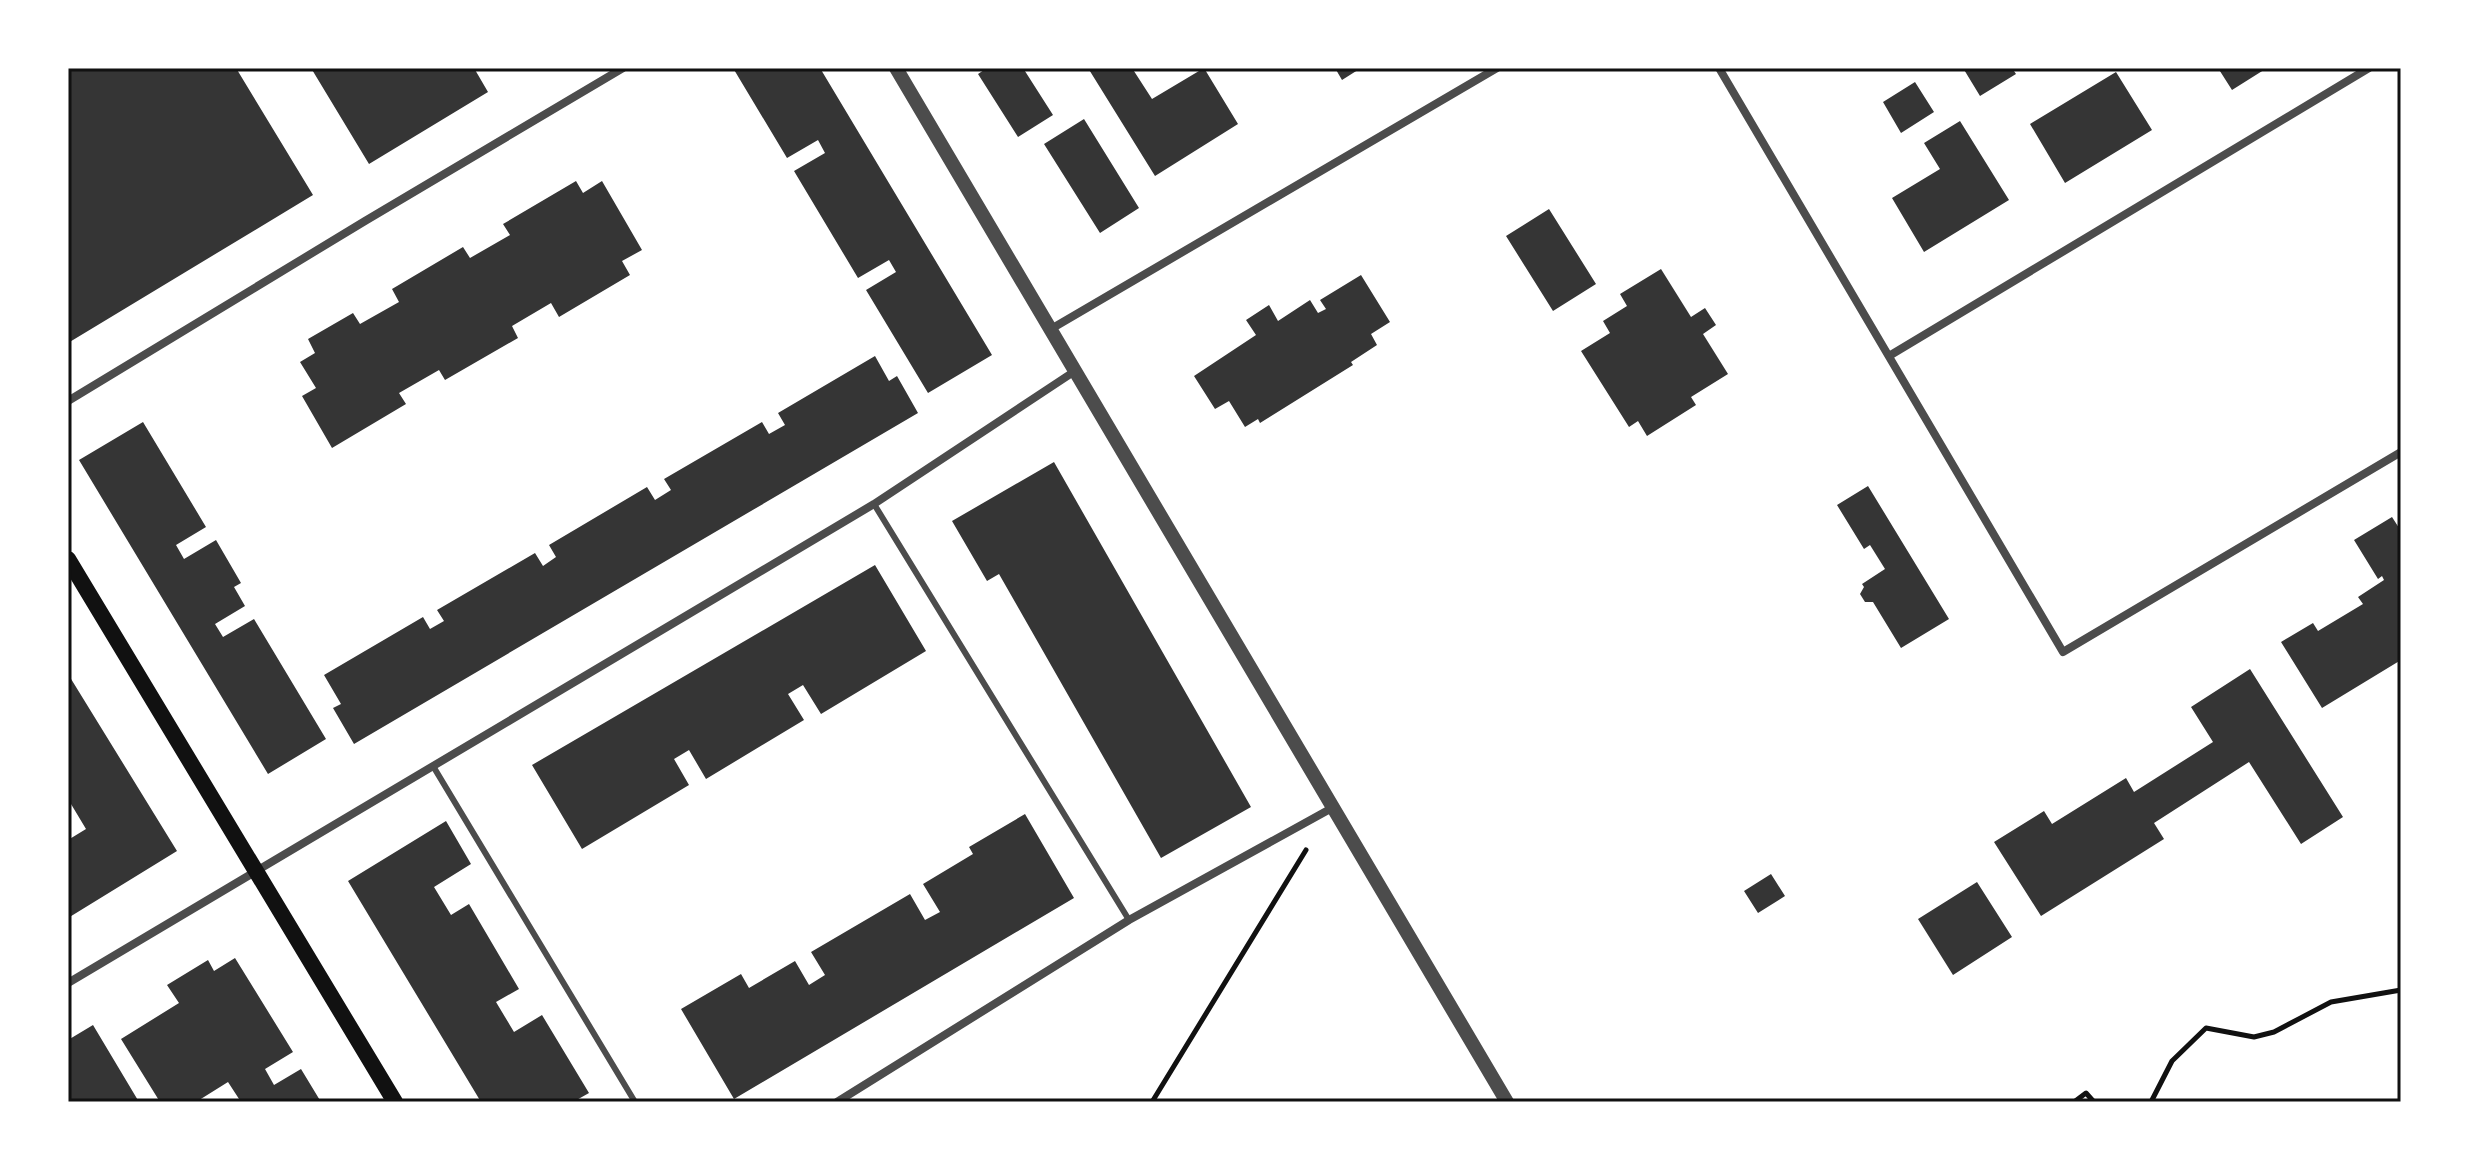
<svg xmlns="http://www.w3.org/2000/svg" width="2469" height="1170" viewBox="0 0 2469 1170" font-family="'DejaVu Sans',sans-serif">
  <rect width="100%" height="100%" fill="#fff"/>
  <path fill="#353535" d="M 68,68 L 236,68 L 313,195 L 68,343 Z
    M 311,68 L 474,68 L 488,92 L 369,164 Z
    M 733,68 L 820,68 L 992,355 L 928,393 L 866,290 L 896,272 L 889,260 L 858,278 L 794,171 L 825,153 L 818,140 L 787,158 Z
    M 987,68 L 1023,68 L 1053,115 L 1018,137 L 978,74 Z
    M 1088,68 L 1132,68 L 1152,99 L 1204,68 L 1238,124 L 1155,176 Z
    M 1335,68 L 1361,68 L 1342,80 Z
    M 1963,68 L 2012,68 L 2016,74 L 1980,96 Z
    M 2218,68 L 2267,68 L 2232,90 Z
    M 2116,72 L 2152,130 L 2065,183 L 2030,124 Z
    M 1915,82 L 1934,112 L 1901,133 L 1883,102 Z
    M 1084,119 L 1139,208 L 1100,233 L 1044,144 Z
    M 1960,121 L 2009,200 L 1924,252 L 1892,198 L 1940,169 L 1924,143 Z
    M 576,181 L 583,193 L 602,181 L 642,250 L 622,261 L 630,275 L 559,317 L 551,303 L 512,326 L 518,338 L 445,380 L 439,370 L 399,393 L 406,404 L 332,448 L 302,396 L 316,388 L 300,362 L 315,353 L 308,339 L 353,313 L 360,324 L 399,302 L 392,289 L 463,247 L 470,258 L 510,235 L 503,224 Z
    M 1549,209 L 1596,284 L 1553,311 L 1506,236 Z
    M 1661,269 L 1691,317 L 1705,308 L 1716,325 L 1703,334 L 1728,374 L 1691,397 L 1696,405 L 1647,436 L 1638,421 L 1629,427 L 1581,351 L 1610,333 L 1603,321 L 1627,306 L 1620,294 Z
    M 1361,275 L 1390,322 L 1371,334 L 1377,345 L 1351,362 L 1353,365 L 1260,423 L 1258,419 L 1245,427 L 1229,401 L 1215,409 L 1194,376 L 1256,335 L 1246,320 L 1269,305 L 1278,321 L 1310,300 L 1318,313 L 1326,309 L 1320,300 Z
    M 875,356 L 889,381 L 897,376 L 918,413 L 354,744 L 333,708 L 341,704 L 324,675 L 423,617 L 430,629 L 444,621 L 437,610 L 535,553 L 543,566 L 556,557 L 549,545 L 647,487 L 655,500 L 671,490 L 664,479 L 762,422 L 769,434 L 785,425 L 778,413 Z
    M 143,422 L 206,527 L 176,545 L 184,559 L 216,540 L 241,583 L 234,587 L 245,606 L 215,624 L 223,637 L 254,619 L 326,739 L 268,774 L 79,460 Z
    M 1054,462 L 1251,807 L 1161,858 L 999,574 L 987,581 L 952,521 Z
    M 1868,486 L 1949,619 L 1901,648 L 1873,602 L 1865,602 L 1860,594 L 1864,587 L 1862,584 L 1885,569 L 1870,545 L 1864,549 L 1837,505 Z
    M 2392,517 L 2401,531 L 2401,660 L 2322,708 L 2281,642 L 2313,623 L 2318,631 L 2363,604 L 2358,597 L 2384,580 L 2382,576 L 2378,579 L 2354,540 Z
    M 875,565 L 926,651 L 821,714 L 803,685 L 788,694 L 804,720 L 706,779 L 689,750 L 674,759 L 689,785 L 582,849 L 532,765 Z
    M 2250,669 L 2343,817 L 2301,844 L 2249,762 L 2154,823 L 2164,839 L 2041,916 L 1994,842 L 2044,811 L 2052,824 L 2126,778 L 2134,792 L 2213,742 L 2191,707 Z
    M 68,674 L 177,851 L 68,918 L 68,840 L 86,829 L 68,799 Z
    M 1025,814 L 1074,898 L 734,1099 L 681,1009 L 741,974 L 749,988 L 795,961 L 809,985 L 825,975 L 811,952 L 910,894 L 925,920 L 940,912 L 923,884 L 973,854 L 969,847 Z
    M 446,821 L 471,864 L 434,887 L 451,915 L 469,904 L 519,989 L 496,1002 L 514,1032 L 542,1015 L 589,1093 L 573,1102 L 481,1102 L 348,881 Z
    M 1771,874 L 1785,896 L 1758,913 L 1744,891 Z
    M 1977,882 L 2012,937 L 1953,975 L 1918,919 Z
    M 235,958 L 293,1052 L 265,1069 L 274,1085 L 301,1069 L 321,1102 L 241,1102 L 228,1082 L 196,1102 L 160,1102 L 121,1039 L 179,1003 L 167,985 L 208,960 L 214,971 Z
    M 93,1025 L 139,1102 L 68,1102 L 68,1040 Z"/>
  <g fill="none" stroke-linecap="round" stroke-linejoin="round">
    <path stroke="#111" stroke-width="5" d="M 1152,1102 L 1306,850
      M 2074,1102 L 2086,1093 L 2094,1102
      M 2151,1102 L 2172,1061 L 2206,1028 L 2254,1037 L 2274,1032 L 2331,1002 L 2401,990"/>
    <path stroke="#4c4c4c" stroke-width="6" d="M 874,504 L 1129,920
      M 433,766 L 635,1102"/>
    <path stroke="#4c4c4c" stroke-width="8" d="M 1719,68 L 2063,652 L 2401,452
      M 1051,329 L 1497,68
      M 1889,356 L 2369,68
      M 68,401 L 365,221 L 623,68
      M 68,983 L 874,504 L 1075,371
      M 837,1102 L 1129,920 L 1332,808"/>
    <path stroke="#4c4c4c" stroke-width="14" d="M 896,68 L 1507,1102"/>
    <path stroke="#111" stroke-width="16" d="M 68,559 L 395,1102"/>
  </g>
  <rect width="2469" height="1170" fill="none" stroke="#ffffff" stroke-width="140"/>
  <rect x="70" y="70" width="2329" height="1030" fill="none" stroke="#111" stroke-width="3"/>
</svg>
